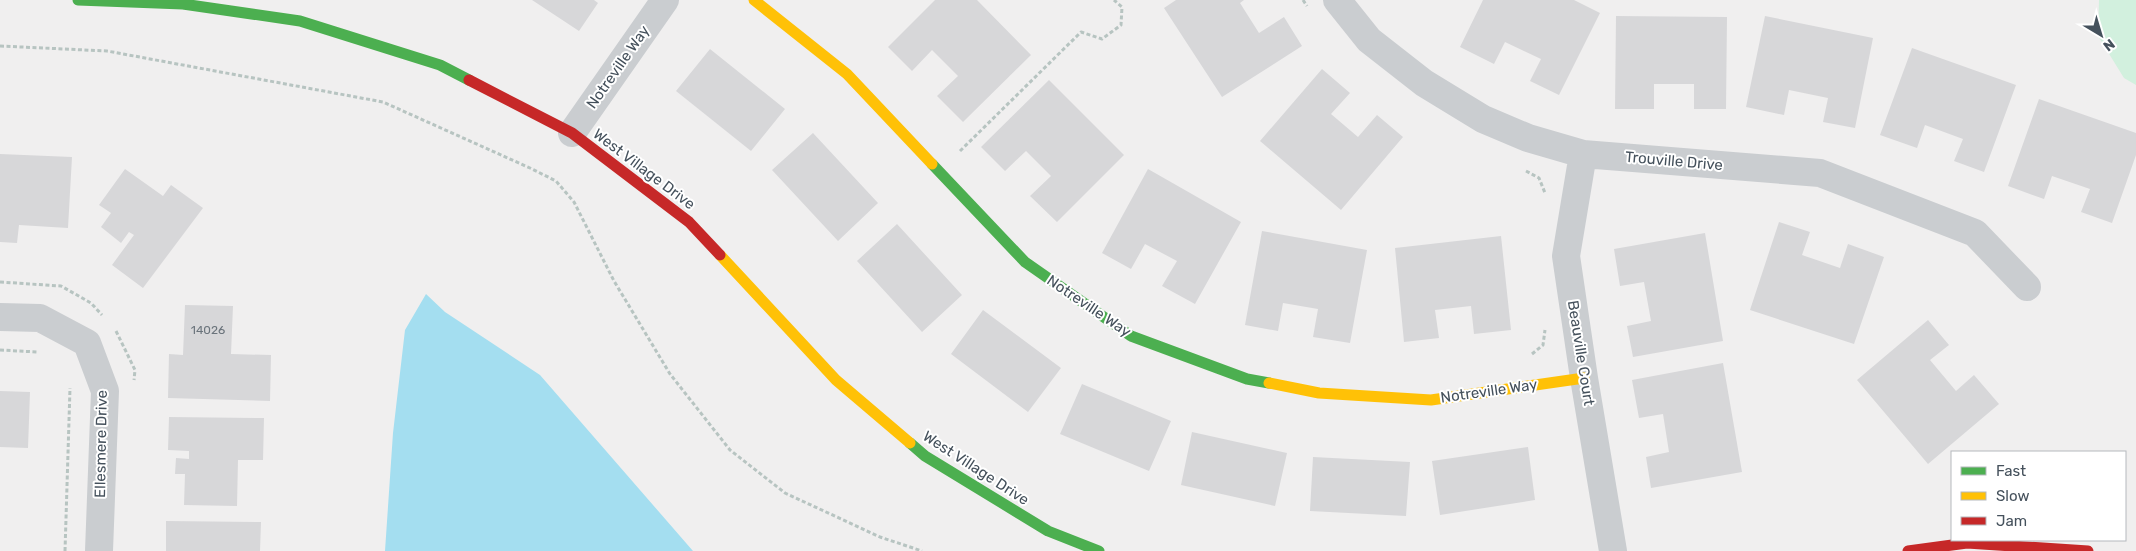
<svg xmlns="http://www.w3.org/2000/svg" width="2136" height="551" viewBox="0 0 2136 551" font-family="Rubik,sans-serif">
  <rect width="100%" height="100%" fill="#f0efef"/>
  <path fill="#d2f0de" d="M 2099,0 L 2136,0 L 2136,85 L 2124,78 L 2098,36 Z"/>
  <path fill="#a4def0" d="M 426,294 L 445,312 L 540,375 L 693,551 L 385,551 L 393,433 L 405,330 Z"/>
  <path fill="#d7d7d9" d="M 532,0 L 594,0 L 598,3 L 579,31 Z
    M 935,0 L 977,0 L 1031,55 L 963,122 L 937,96 L 958,76 L 932,50 L 912,71 L 888,47 Z
    M 1176,0 L 1244,0 L 1240,3 L 1259,33 L 1284,17 L 1302,46 L 1222,97 L 1164,8 Z
    M 1483,0 L 1574,0 L 1600,13 L 1559,95 L 1530,81 L 1541,59 L 1505,42 L 1494,64 L 1460,47 Z
    M 1616,16 L 1727,17 L 1726,109 L 1694,109 L 1694,84 L 1654,84 L 1654,109 L 1615,109 Z
    M 1765,16 L 1873,38 L 1855,128 L 1823,122 L 1828,98 L 1789,90 L 1784,115 L 1746,107 Z
    M 1912,48 L 2016,85 L 1984,172 L 1954,161 L 1963,139 L 1925,125 L 1917,148 L 1880,135 Z
    M 710,49 L 785,109 L 751,151 L 676,91 Z
    M 1322,69 L 1350,93 L 1331,114 L 1358,137 L 1377,115 L 1403,137 L 1341,210 L 1260,141 Z
    M 1049,80 L 1124,155 L 1057,222 L 1030,196 L 1051,176 L 1026,151 L 1005,171 L 981,147 Z
    M 2039,99 L 2136,133 L 2136,155 L 2112,223 L 2081,212 L 2090,189 L 2052,176 L 2044,199 L 2008,186 Z
    M 813,133 L 878,203 L 838,241 L 772,170 Z
    M 0,154 L 72,157 L 68,228 L 19,225 L 17,243 L 0,242 Z
    M 125,169 L 163,196 L 171,185 L 203,208 L 143,288 L 112,265 L 134,235 L 129,232 L 121,243 L 101,227 L 111,213 L 99,205 Z
    M 1148,169 L 1241,222 L 1195,304 L 1162,286 L 1177,261 L 1145,244 L 1131,269 L 1102,253 Z
    M 1779,222 L 1810,232 L 1802,255 L 1840,268 L 1848,244 L 1884,257 L 1854,344 L 1750,310 Z
    M 897,224 L 962,295 L 922,332 L 857,261 Z
    M 1262,231 L 1367,250 L 1350,343 L 1313,337 L 1318,309 L 1283,303 L 1278,331 L 1245,325 Z
    M 1705,233 L 1723,341 L 1633,357 L 1627,326 L 1651,321 L 1644,282 L 1620,286 L 1614,249 Z
    M 1501,236 L 1511,330 L 1474,334 L 1471,306 L 1435,310 L 1439,338 L 1404,342 L 1395,248 Z
    M 185,305 L 233,306 L 231,354 L 271,355 L 270,401 L 168,398 L 169,354 L 183,355 Z
    M 983,310 L 1061,368 L 1028,412 L 951,354 Z
    M 1928,320 L 1949,345 L 1930,360 L 1956,391 L 1974,375 L 1999,404 L 1928,464 L 1857,380 Z
    M 1723,363 L 1742,472 L 1651,488 L 1646,457 L 1669,452 L 1663,414 L 1639,418 L 1632,380 Z
    M 1082,384 L 1171,421 L 1149,471 L 1060,434 Z
    M 0,391 L 30,392 L 28,448 L 0,447 Z
    M 169,417 L 264,418 L 263,460 L 238,460 L 237,506 L 184,505 L 185,474 L 175,474 L 176,458 L 189,459 L 189,451 L 168,450 Z
    M 1192,432 L 1287,453 L 1275,506 L 1181,485 Z
    M 1528,447 L 1535,500 L 1440,515 L 1432,461 Z
    M 1313,457 L 1410,462 L 1406,516 L 1310,511 Z
    M 166,521 L 261,522 L 260,551 L 166,551 Z"/>
  <g fill="none" stroke-linecap="round" stroke-linejoin="round">
    <path stroke="#b7c4c1" stroke-width="3" stroke-dasharray="4 2.5" stroke-linecap="butt" d="M 1303,0 L 1307,6
      M 0,46 L 107,51 L 383,102 L 530,168 L 556,181 L 574,202 L 614,281 L 670,374 L 730,450 L 785,493 L 880,537 L 922,551
      M 960,151 L 1081,32 L 1102,39 L 1121,25 L 1122,7 L 1114,0
      M 1526,171 L 1539,178 L 1545,193
      M 0,282 L 61,286 L 91,303 L 102,315
      M 116,331 L 135,370 L 134,380
      M 0,350 L 37,352
      M 1532,354 L 1543,345 L 1545,330
      M 65,551 L 70,388"/>
    <path stroke="#cacdd0" stroke-width="28" d="M 1337,0 L 1369,40 L 1424,83 L 1483,119 L 1528,138 L 1583,154 L 1820,173 L 1975,233 L 2027,287
      M 572,133 L 665,0
      M 1583,154 L 1566,256 L 1584,378 L 1613,551
      M 0,317 L 40,318 L 87,343 L 105,391 L 99,551"/>
    <path stroke="#4caf50" stroke-width="11" d="M 78,0 L 183,4 L 300,21 L 440,65 L 469,80
      M 932,164 L 1025,262 L 1131,336 L 1247,379 L 1269,383
      M 910,443 L 925,456 L 1048,531 L 1099,551"/>
    <path stroke="#ffc107" stroke-width="11" d="M 754,0 L 847,74 L 932,164
      M 720,255 L 836,380 L 910,443
      M 1269,383 L 1319,393 L 1431,400 L 1584,378"/>
    <path stroke="#c62828" stroke-width="11" d="M 469,80 L 572,133 L 689,222 L 720,255
      M 1908,551 L 1967,543 L 2088,551"/>
  </g>
  <g text-anchor="middle" stroke-width="4" stroke-linejoin="round" paint-order="stroke">
    <g font-size="12" fill="#6b747c">
      <text x="208" y="334">14026</text>
    </g>
    <g font-size="15" fill="#45515c" stroke="#fff">
      <text transform="translate(618 67) rotate(-55)" y="5">Notreville Way</text>
      <text transform="translate(1674 161) rotate(5)" y="5">Trouville Drive</text>
      <text transform="translate(644 169) rotate(37)" y="5">West Village Drive</text>
      <text transform="translate(1089 306) rotate(34)" y="5">Notreville Way</text>
      <text transform="translate(1581 353) rotate(81)" y="5">Beauville Court</text>
      <text transform="translate(1489 391) rotate(-8)" y="5">Notreville Way</text>
      <text transform="translate(101 444) rotate(-89)" y="5">Ellesmere Drive</text>
      <text transform="translate(976 468) rotate(33)" y="5">West Village Drive</text>
    </g>
  </g>
  <rect x="1951" y="451" width="175" height="90" fill="#ffffff" stroke="#b5b9be"/>
  <rect x="1961" y="467" width="25" height="8" fill="#4caf50" stroke="#b5b9be"/>
  <text x="1996" y="476" font-size="15" fill="#45515c">Fast</text>
  <rect x="1961" y="492" width="25" height="8" fill="#ffc107" stroke="#b5b9be"/>
  <text x="1996" y="501" font-size="15" fill="#45515c">Slow</text>
  <rect x="1961" y="517" width="25" height="8" fill="#c62828" stroke="#b5b9be"/>
  <text x="1996" y="526" font-size="15" fill="#45515c">Jam</text>
  <g transform="translate(2101 35) rotate(142)" stroke="#ffffff" stroke-width="4" paint-order="stroke">
  <path d="M0-4L9 19L0 12L-9 19Z" fill="#45515c"/>
  <text y="-8" font-size="14" font-weight="bold" text-anchor="middle" fill="#45515c">N</text>
  </g>
</svg>
